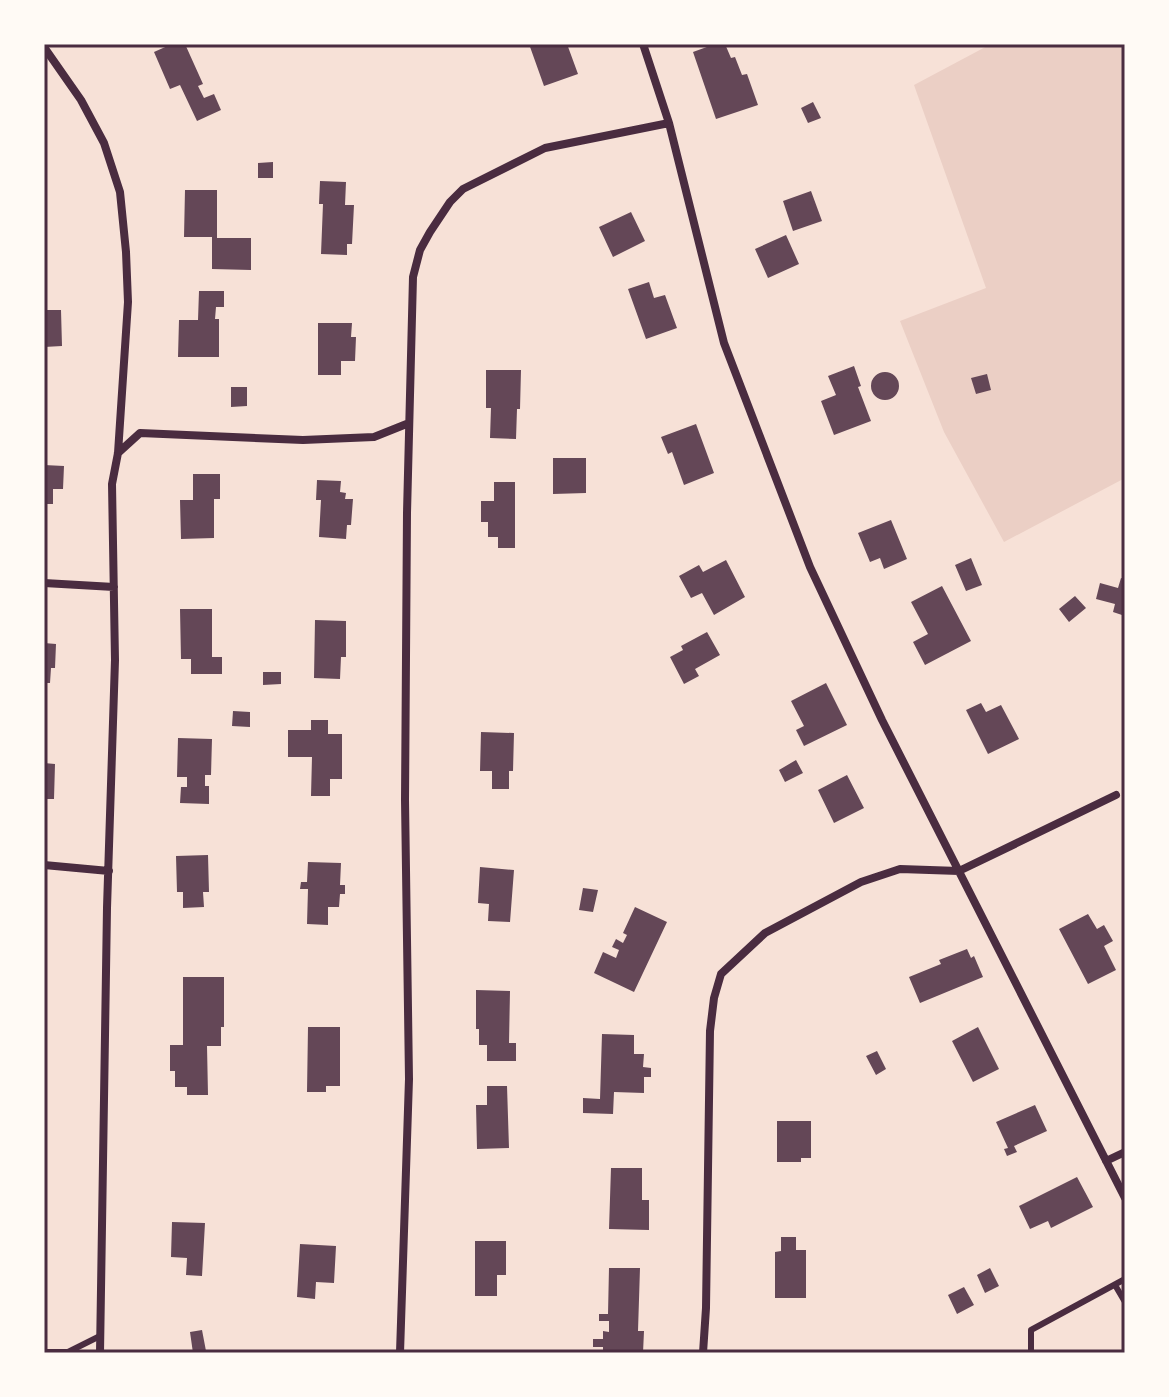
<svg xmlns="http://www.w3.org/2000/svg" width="1169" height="1397" viewBox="0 0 1169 1397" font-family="'Alegreya Sans',sans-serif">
  <rect width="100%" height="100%" fill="#f7e1d7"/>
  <path fill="#ebcfc5" d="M 991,44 L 1125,44 L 1125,478 L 1004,542 L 944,432 L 900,321 L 986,288 L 914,85 Z"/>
  <path fill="#644757" d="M 172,44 L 185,44 L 203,84 L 198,86 L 204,98 L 214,94 L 221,110 L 197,121 L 180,85 L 170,89 L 154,52 Z
    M 529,44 L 567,44 L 578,74 L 544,86 Z
    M 715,44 L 725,44 L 731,58 L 735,57 L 742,75 L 747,74 L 758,105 L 716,119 L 693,52 Z
    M 813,102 L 821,118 L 808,123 L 801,108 Z
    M 273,162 L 273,178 L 258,178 L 258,163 Z
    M 320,181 L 346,182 L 345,205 L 354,205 L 352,244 L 347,244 L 347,255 L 321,254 L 323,204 L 319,204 Z
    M 185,190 L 217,190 L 217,238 L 251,238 L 251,270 L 212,269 L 212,237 L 184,237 Z
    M 811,191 L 822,221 L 793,231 L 783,201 Z
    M 631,212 L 645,241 L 613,257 L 599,227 Z
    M 786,235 L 799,264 L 768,278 L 755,249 Z
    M 649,282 L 654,298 L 665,295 L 677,328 L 646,339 L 628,289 Z
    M 199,291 L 224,291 L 224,307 L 216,307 L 215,319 L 219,319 L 219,357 L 178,357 L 179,320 L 198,320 Z
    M 44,310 L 61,310 L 62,346 L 44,347 Z
    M 318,323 L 352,323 L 351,337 L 356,337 L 355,361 L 341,361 L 341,375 L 318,375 Z
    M 854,366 L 861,386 L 858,387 L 871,421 L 834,435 L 821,401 L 836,395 L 828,376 Z
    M 486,370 L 521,370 L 520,409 L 517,409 L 516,439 L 490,438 L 491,408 L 486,408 Z
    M871 386a14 14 0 1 1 28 0a14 14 0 1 1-28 0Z
    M 987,374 L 991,390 L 976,394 L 971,378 Z
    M 231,387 L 247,387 L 247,406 L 231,407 Z
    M 696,424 L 714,473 L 684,485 L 672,452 L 668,454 L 661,437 Z
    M 553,458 L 586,458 L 586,493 L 553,494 Z
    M 44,465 L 64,466 L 63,489 L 53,489 L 53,504 L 44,504 Z
    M 193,474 L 220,474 L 220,499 L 214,499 L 214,538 L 181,539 L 180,500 L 193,500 Z
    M 317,480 L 341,481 L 340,492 L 346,493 L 345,499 L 353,499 L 351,525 L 347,525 L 346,539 L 319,537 L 321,500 L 316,500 Z
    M 494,482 L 515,482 L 515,548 L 498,548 L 498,537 L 488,537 L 488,522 L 481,522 L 481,501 L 494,501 Z
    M 891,520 L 907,559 L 884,569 L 880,558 L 870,562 L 858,533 Z
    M 971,558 L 982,585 L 966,591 L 955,565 Z
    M 726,560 L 745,597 L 714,615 L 702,593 L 691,598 L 679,576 L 699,565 L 703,572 Z
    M 1121,578 L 1125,579 L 1125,616 L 1113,612 L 1115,604 L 1096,599 L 1100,583 L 1118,588 Z
    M 942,586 L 971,641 L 925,665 L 913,642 L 928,634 L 911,602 Z
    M 1075,596 L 1086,608 L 1069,622 L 1059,609 Z
    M 180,609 L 212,609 L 212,657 L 222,657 L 222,674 L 191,674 L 191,659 L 181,659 Z
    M 315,620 L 346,621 L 346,657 L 341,657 L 340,679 L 314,678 Z
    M 707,632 L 720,655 L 695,669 L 699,676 L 684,684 L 670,657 L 683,650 L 681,646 Z
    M 44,643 L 56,644 L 55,668 L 51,668 L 50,683 L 44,683 Z
    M 263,672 L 281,672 L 281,684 L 263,685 Z
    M 826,683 L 847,725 L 804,746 L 796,730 L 804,726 L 791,701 Z
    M 981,703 L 986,712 L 1001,705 L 1019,739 L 988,754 L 966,710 Z
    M 233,711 L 250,712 L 250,727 L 232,726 Z
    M 311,720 L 328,720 L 328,734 L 342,734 L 342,779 L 330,779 L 330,796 L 311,796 L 312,757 L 288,757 L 288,730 L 311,730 Z
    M 481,732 L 514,733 L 513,771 L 509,771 L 509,789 L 492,789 L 492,771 L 480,771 Z
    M 178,738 L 212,739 L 211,775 L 205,775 L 205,786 L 209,786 L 209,804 L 180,803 L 181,787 L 187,787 L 187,777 L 177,777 Z
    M 796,760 L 803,773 L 785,782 L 779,770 Z
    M 44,763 L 55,764 L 54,799 L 47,799 L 47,816 L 44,816 Z
    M 847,775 L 864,808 L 834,823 L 818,790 Z
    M 208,855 L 209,892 L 203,892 L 204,907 L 183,908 L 183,892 L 177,892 L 176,856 Z
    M 308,862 L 341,863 L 340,885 L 345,885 L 345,894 L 340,894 L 339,907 L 328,907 L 328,925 L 307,924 L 308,889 L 300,889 L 301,882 L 307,882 Z
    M 480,867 L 514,870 L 510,922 L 488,921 L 489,904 L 478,903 Z
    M 583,888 L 598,890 L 593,912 L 579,910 Z
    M 635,907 L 667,922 L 634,992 L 594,973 L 603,952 L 616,958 L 619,950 L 612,947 L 616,939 L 623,943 L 627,935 L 623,933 Z
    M 1088,914 L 1097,929 L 1104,925 L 1113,941 L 1104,946 L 1116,970 L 1088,984 L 1059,929 Z
    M 967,949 L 971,958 L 974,956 L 983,977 L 920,1003 L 909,977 L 941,964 L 939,960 Z
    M 183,977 L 224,977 L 224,1027 L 221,1027 L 221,1046 L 207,1046 L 208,1095 L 187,1095 L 187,1087 L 175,1087 L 175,1071 L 170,1071 L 170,1045 L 183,1045 Z
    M 476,990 L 510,991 L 509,1043 L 516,1043 L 516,1061 L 487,1061 L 487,1045 L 479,1045 L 479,1029 L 476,1029 Z
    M 308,1027 L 340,1027 L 340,1086 L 326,1086 L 326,1092 L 307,1092 Z
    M 978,1027 L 999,1069 L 973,1082 L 952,1041 Z
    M 602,1034 L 634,1035 L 634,1054 L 644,1054 L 643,1067 L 651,1068 L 651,1077 L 644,1077 L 644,1093 L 614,1092 L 613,1114 L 583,1113 L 583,1098 L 600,1099 Z
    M 877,1051 L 886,1069 L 876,1075 L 866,1056 Z
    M 487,1086 L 507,1086 L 509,1148 L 477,1149 L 476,1105 L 487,1105 Z
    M 1035,1105 L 1047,1131 L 1014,1146 L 1017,1152 L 1007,1156 L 1004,1149 L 1008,1148 L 996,1122 Z
    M 777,1121 L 811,1121 L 811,1158 L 801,1158 L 801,1162 L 777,1162 Z
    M 611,1168 L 642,1168 L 642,1200 L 649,1200 L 649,1230 L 609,1229 Z
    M 1077,1177 L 1093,1207 L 1051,1228 L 1048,1221 L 1030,1229 L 1019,1206 Z
    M 172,1222 L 205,1223 L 202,1276 L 186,1275 L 187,1258 L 171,1257 Z
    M 781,1237 L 796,1237 L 796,1250 L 806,1250 L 806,1298 L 775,1298 L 775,1252 L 781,1251 Z
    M 475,1241 L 506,1241 L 506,1275 L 497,1275 L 497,1296 L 475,1296 Z
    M 300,1244 L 336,1246 L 334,1283 L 316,1282 L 315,1299 L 297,1297 Z
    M 609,1268 L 640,1268 L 638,1331 L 644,1331 L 643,1353 L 603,1353 L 603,1347 L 593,1347 L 593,1339 L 603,1339 L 603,1331 L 609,1332 L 609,1321 L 599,1321 L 599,1314 L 608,1314 Z
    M 990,1268 L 999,1286 L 985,1293 L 977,1275 Z
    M 964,1287 L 974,1305 L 957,1314 L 948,1295 Z
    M 202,1330 L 206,1351 L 193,1353 L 190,1332 Z"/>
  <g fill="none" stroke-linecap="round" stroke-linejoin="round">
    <path stroke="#4a2c40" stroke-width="6" d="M 1115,1285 L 1125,1302
      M 44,1352 L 68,1352 L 100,1336
      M 1031,1353 L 1031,1330 L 1125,1279"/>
    <path stroke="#4a2c40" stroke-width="8" d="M 643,44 L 669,123 L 724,343 L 810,567 L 882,720 L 1125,1198
      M 44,47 L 81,100 L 104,143 L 120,192 L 126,252 L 128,302 L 118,453 L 112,484 L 115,660 L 107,908 L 100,1353
      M 118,453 L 140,433 L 303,440 L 374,437 L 409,423
      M 44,583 L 114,587
      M 44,865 L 109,871
      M 1106,1161 L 1125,1152
      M 400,1353 L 409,1079 L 405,800 L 407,513 L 413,277 L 420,250 L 430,232 L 450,202 L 463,189 L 545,148 L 669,123
      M 703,1353 L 706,1308 L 710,1031 L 714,998 L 721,974 L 765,933 L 861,882 L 900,869 L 959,871 L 1116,795"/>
  </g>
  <rect width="1169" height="1397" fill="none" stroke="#fffaf5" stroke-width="92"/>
  <rect x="46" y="46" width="1077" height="1305" fill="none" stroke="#4a2c40" stroke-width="3"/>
</svg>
